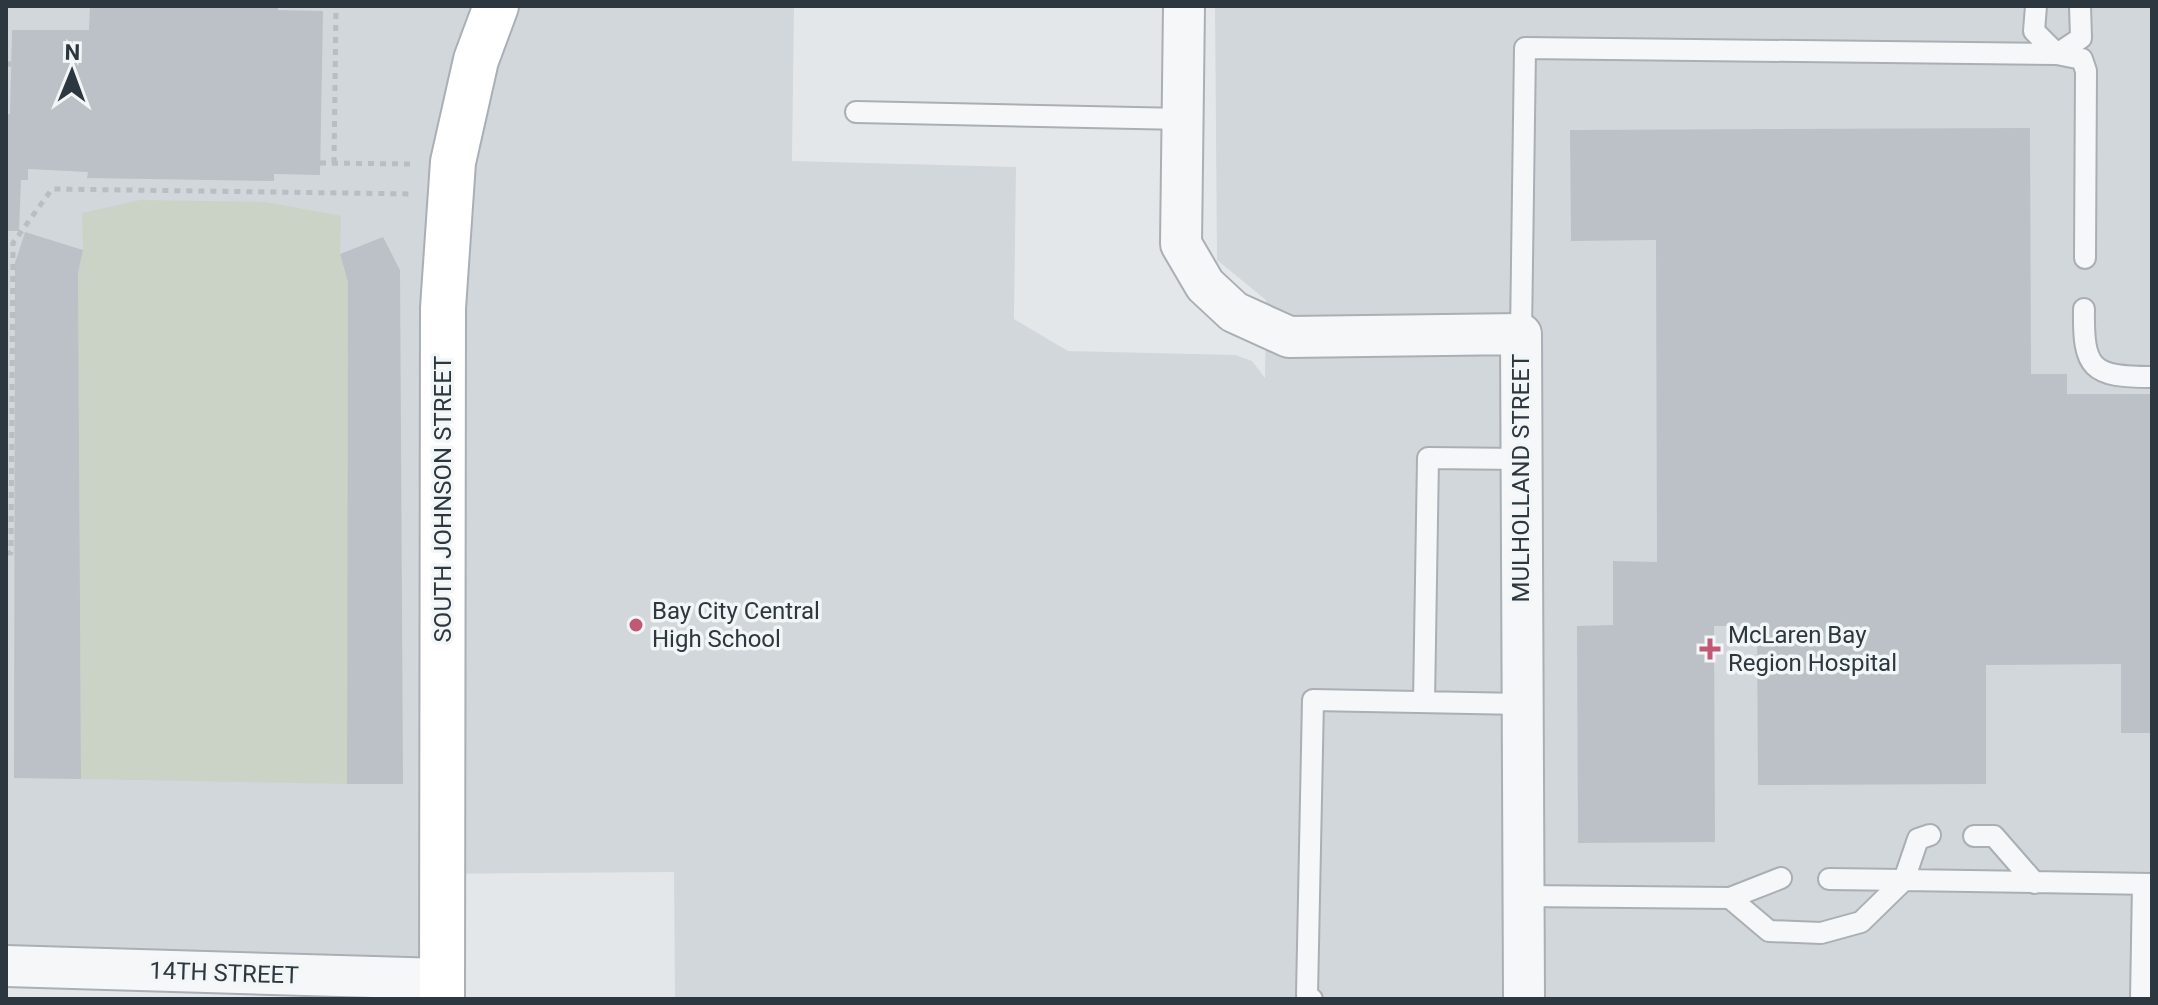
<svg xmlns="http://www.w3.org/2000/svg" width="2158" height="1005" viewBox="0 0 2158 1005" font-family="Roboto,sans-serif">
  <rect width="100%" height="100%" fill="#e4e7ea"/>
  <path fill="#d2d7dc" d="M 6,6 L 794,6 L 792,161 L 1016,167 L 1014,319 L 1068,351 L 1235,355 L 1252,361 L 1265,378 L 1266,300 L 1217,260 L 1215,6 L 2152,6 L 2152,999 L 675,999 L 674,872 L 425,874 L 425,960 L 6,948 Z"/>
  <path fill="#cbd3c6" d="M 140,200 L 266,202 L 341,216 L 340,254 L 348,283 L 347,784 L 81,779 L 78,273 L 83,250 L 82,213 Z"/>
  <path fill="#bbc1c6" d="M 90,6 L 278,6 L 278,10 L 323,11 L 320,175 L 274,174 L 274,181 L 87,178 L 88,172 L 28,169 L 28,180 L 21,180 L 19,231 L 6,231 L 6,114 L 10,114 L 12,30 L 89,30 Z
    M 2030,128 L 2031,374 L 2067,374 L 2067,394 L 2152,394 L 2152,733 L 2121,733 L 2121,664 L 1986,665 L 1986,784 L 1758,785 L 1757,626 L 1714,626 L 1715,842 L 1578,843 L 1577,626 L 1613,625 L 1613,561 L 1657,562 L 1656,240 L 1571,241 L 1570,130 Z
    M 25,232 L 83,250 L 78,273 L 81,779 L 14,778 L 15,263 Z
    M 383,237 L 400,270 L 403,784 L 347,784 L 348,282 L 340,254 Z"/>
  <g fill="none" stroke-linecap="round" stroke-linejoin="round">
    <defs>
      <path id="lane" d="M 2036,6 L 2034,31 L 2057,54
        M 2057,54 L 2081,38 L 2080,6
        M 856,112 L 1183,119
        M 2084,309 C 2083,369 2091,377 2152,377
        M 1521,334 L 1525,48 L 2057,54 L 2082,59 L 2086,71 L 2085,258
        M 1424,702 L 1428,458 L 1521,459
        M 1974,836 L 1994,836 L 2035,883
        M 1829,879 L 1904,880 L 1918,839 L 1930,835
        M 1524,896 L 1730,898 L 1769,931 L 1821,933 L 1861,922 L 1904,880 L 2152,884
        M 1730,898 L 1781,878
        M 1312,999 L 1307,995 L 1313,700 L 1522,704
        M 2141,999 L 2143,884"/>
      <path id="street" d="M 1184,6 L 1181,244 L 1205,285 L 1234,312 L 1289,337 L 1521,334 L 1524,999
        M 6,966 L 442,979"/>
      <path id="secondary" d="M 442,999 L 443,308 L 453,162 L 476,60 L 496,6"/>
    </defs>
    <use href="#lane" stroke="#a9afb4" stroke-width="24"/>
    <use href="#street" stroke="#a9afb4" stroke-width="44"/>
    <use href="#secondary" stroke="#a9afb4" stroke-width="48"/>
    <path stroke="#babdc2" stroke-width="5" stroke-dasharray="6 6" stroke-linecap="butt" d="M 6,64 L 11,64
      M 320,163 L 412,164
      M 334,163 L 336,6
      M 6,553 L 11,553 L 13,243 L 52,189 L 412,194"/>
    <use href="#lane" stroke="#f6f7f9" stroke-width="20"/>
    <use href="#street" stroke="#f6f7f9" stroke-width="40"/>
    <use href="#secondary" stroke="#fff" stroke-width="44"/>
  </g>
  <g fill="#c05876" stroke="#f3f6f7" stroke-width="3">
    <circle cx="636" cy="625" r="8"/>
    <path d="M1706 637h8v8h8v8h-8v8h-8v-8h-8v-8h8z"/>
  </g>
  <g text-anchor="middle" stroke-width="7" stroke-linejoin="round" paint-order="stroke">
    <g font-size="24" fill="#2d3740" stroke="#f3f6f7">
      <text transform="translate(1521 478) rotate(-90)" y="8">MULHOLLAND STREET</text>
      <text transform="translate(443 499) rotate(-90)" y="8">SOUTH JOHNSON STREET</text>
      <text transform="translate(224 973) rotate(2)" y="8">14TH STREET</text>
    </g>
    <g font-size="24" fill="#2d3740" stroke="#f3f6f7" text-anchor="start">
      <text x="652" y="619">Bay City Central<tspan x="652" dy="28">High School</tspan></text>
      <text x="1728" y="643">McLaren Bay<tspan x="1728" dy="28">Region Hospital</tspan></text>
    </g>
  </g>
  <rect width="2158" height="1005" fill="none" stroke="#2d3740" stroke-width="16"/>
  <g transform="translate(72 72) rotate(1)" stroke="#f3f6f7" stroke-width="6" paint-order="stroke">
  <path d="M0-6L14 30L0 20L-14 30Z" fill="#2d3740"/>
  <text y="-12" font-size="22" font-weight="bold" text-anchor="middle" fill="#2d3740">N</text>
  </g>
</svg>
